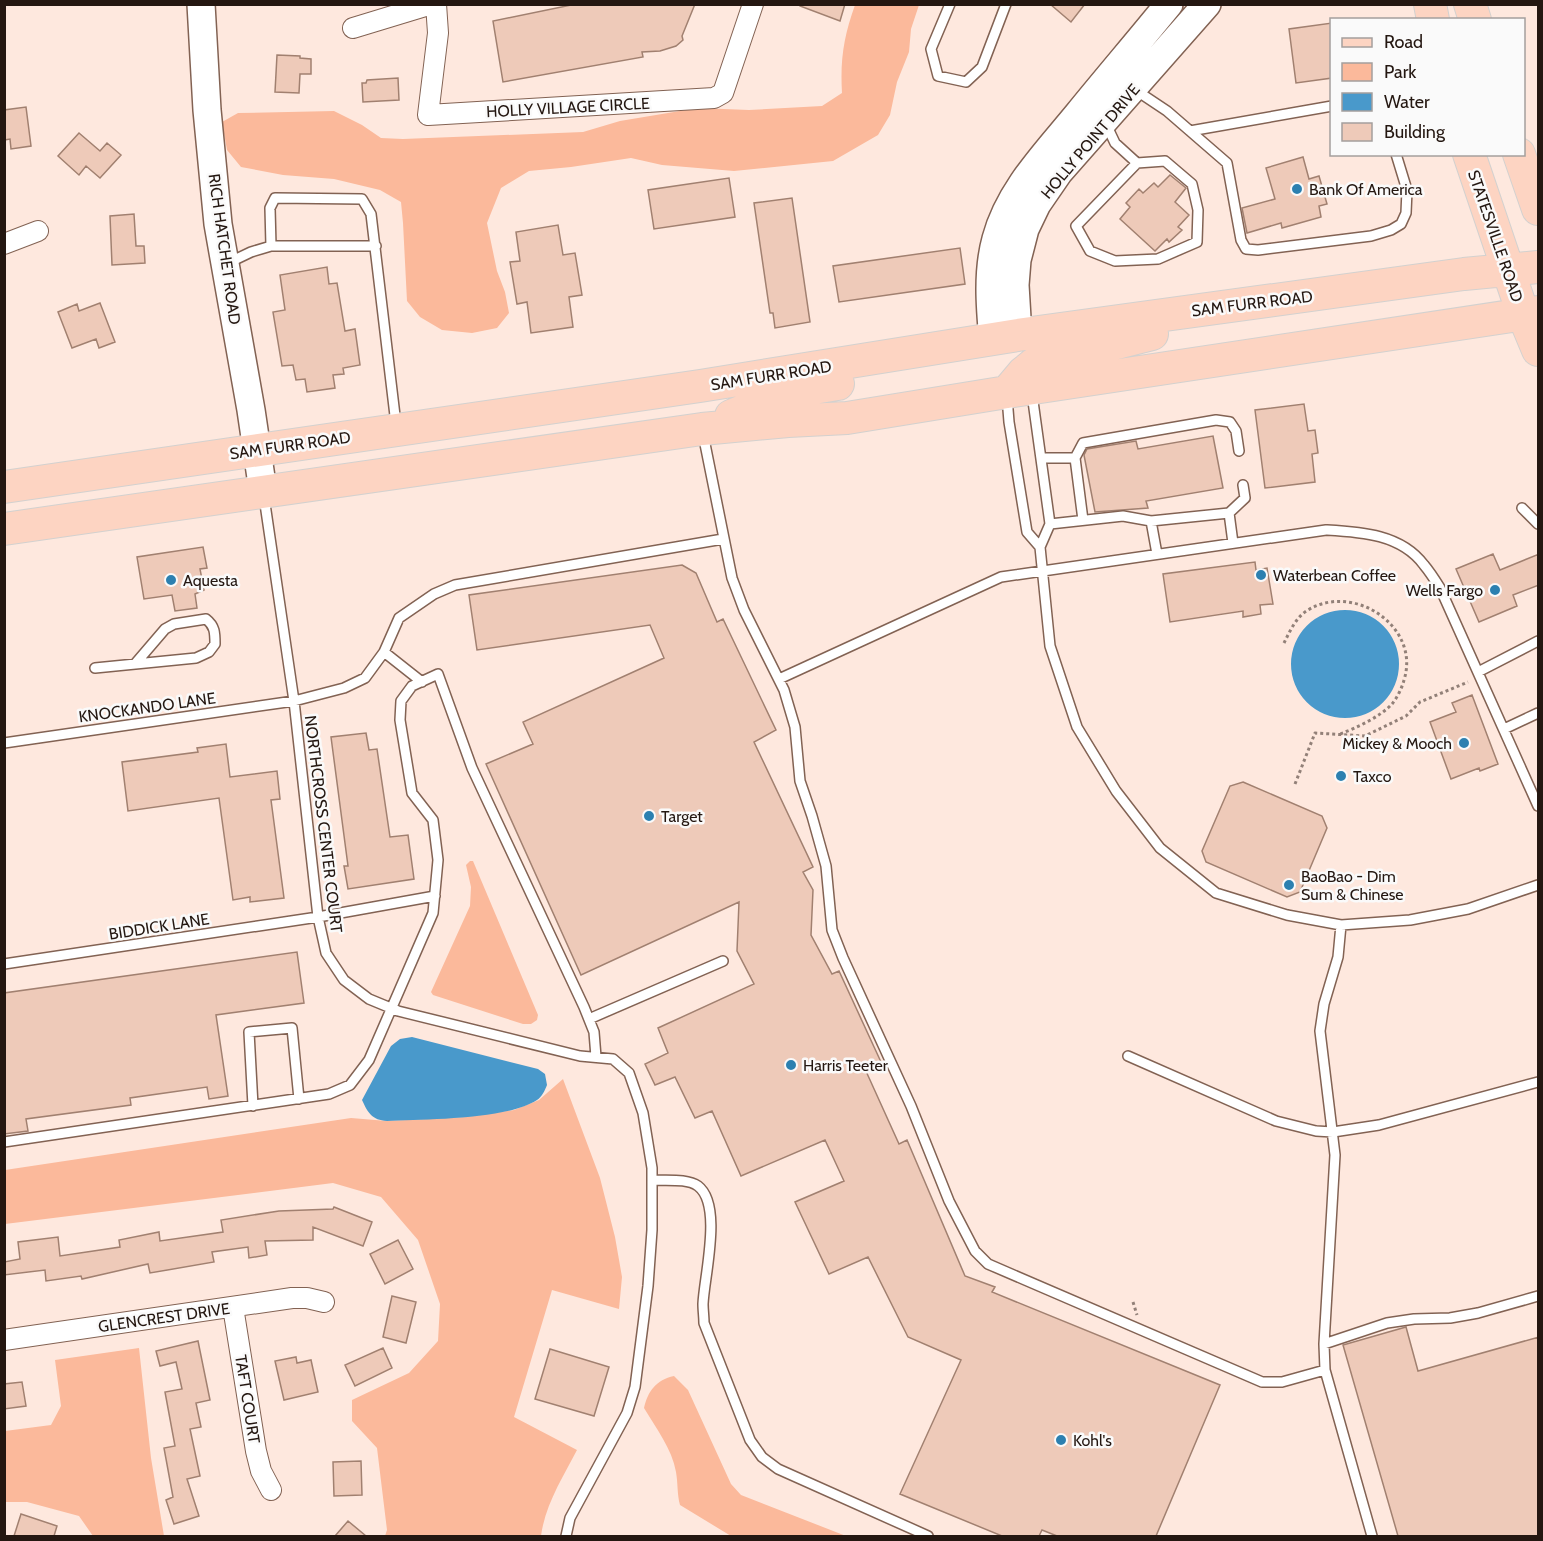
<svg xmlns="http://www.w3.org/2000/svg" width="1543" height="1541" viewBox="0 0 1543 1541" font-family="Cabin,sans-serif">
  <rect width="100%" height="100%" fill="#fee8de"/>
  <path fill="#fbb99b" d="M 855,5 L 919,5 L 911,29 L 909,52 L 897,82 L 890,115 L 878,135 L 833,161 L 734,171 L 662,165 L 631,158 L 571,167 L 529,171 L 501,188 L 487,223 L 497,271 L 505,292 L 509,313 L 497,328 L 472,333 L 442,330 L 420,317 L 407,301 L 403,223 L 401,202 L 380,190 L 334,179 L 283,175 L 241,167 L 227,150 L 222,122 L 238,113 L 334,111 L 362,125 L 381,138 L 403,139 L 583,132 L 620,121 L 698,108 L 749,110 L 822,106 L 842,93 C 840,59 844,36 855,5 Z
    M 470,861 L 473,861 L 538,1015 L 537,1020 L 531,1024 L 523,1024 L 433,995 L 431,992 L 470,906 L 471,887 L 466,865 Z
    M 563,1079 L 600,1178 L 615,1237 L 622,1277 L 619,1309 L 552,1290 L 514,1417 L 577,1450 C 563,1477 545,1505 541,1536 L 385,1536 L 387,1530 L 377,1448 L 352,1421 L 352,1400 L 409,1373 L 438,1341 L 440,1304 L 418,1240 L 381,1197 L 333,1183 L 5,1224 L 5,1170 L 351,1118 L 387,1121 L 466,1117 L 514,1110 L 539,1100 Z
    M 139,1348 L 151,1458 L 164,1536 L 93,1536 L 79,1516 L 27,1502 L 5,1502 L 5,1431 L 51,1425 L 61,1406 L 55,1360 Z
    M 674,1376 L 688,1390 L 731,1484 L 741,1495 L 846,1536 L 731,1536 L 680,1505 C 677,1494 678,1483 676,1472 C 672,1449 656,1428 644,1408 C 648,1391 656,1380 674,1376 Z"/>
  <path fill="#4999cb" d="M1291 664a54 54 0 1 1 108 0a54 54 0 1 1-108 0Z
    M 412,1037 L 538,1069 L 545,1074 L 547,1085 C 545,1090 542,1097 537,1100 C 506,1120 425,1119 387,1121 C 372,1120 368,1113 362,1100 L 391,1046 L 400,1039 Z"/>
  <path fill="#eecab9" stroke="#a18070" stroke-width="1.5" d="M 576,4 L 695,4 L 682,36 L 683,40 L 676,46 L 660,51 L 642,52 L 643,57 L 503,82 L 493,21 Z
    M 800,4 L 845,4 L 840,21 L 800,6 Z
    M 1050,4 L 1085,4 L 1071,22 Z
    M 1332,23 L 1332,78 L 1296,83 L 1289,29 Z
    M 277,55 L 300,56 L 300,58 L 311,59 L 311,74 L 300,74 L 299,93 L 275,92 Z
    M 398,78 L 399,100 L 363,102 L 362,83 L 366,83 L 367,80 Z
    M 26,107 L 31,146 L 11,149 L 10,139 L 4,140 L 4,110 Z
    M 79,133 L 100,151 L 107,143 L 121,155 L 100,178 L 86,166 L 79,175 L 58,156 Z
    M 1303,157 L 1309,179 L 1319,176 L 1327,204 L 1319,206 L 1321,217 L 1282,228 L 1281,223 L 1247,233 L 1242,208 L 1275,199 L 1266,168 Z
    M 1170,175 L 1186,188 L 1175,202 L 1189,215 L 1178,227 L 1182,230 L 1169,242 L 1167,239 L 1155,251 L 1120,219 L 1130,207 L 1126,203 L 1139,189 L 1143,193 L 1154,183 L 1158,187 Z
    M 729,178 L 735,217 L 654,229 L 648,190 Z
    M 792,198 L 810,322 L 775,328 L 773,313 L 770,313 L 754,203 Z
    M 134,214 L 136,246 L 144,246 L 145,263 L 112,265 L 110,216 Z
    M 558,225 L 563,255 L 575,253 L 582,295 L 569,297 L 573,327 L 531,333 L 527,302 L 517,304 L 510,262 L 520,261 L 516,232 Z
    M 960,248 L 965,284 L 839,302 L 833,266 Z
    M 327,267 L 329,284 L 337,283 L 345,331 L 355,329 L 360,365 L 343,368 L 344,374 L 333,375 L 335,388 L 307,392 L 305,379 L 296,380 L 293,365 L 282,366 L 273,312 L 285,310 L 280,275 Z
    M 100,303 L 115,342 L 99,348 L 96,339 L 72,348 L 58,312 L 77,304 L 79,311 Z
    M 1304,404 L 1308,431 L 1315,430 L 1318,453 L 1312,454 L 1315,482 L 1265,488 L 1255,410 Z
    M 1213,436 L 1223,488 L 1146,501 L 1148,508 L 1095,512 L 1084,455 L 1087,449 L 1136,441 L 1138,449 Z
    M 203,547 L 207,568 L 200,569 L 204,590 L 195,594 L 197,608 L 175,611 L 172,595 L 144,599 L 137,557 Z
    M 1493,554 L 1500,570 L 1539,554 L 1539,585 L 1513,595 L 1517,606 L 1479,622 L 1456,569 Z
    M 1255,562 L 1256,570 L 1267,568 L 1273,604 L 1260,605 L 1261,614 L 1243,617 L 1243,611 L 1170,622 L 1163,574 Z
    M 682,565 L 696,573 L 717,622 L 723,619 L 776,730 L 754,742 L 813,867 L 803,872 L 813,890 L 811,935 L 832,974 L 839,971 L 881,1062 L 865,1069 L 899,1144 L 907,1140 L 965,1276 L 995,1287 L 992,1292 L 1220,1385 L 1156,1536 L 1057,1536 L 1042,1530 L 1039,1536 L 1002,1536 L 900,1494 L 961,1360 L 908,1337 L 868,1257 L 829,1274 L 795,1202 L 844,1181 L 825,1140 L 741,1176 L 712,1111 L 695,1118 L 675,1077 L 655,1085 L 645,1064 L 668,1053 L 658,1028 L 754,984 L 737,951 L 739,902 L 581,975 L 486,764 L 533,744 L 523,722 L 664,658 L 650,625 L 477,650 L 469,595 Z
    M 1472,695 L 1498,764 L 1480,771 L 1479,768 L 1451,779 L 1430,722 L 1456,712 L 1452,703 Z
    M 366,733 L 369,750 L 377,749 L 390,837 L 408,835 L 414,879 L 348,889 L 344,866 L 348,866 L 331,737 Z
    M 226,744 L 230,777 L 277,771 L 280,799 L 271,800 L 284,898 L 250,902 L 250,897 L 233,900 L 219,798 L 128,811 L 122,762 L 198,752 L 197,748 Z
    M 1243,782 L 1322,816 L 1327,828 L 1300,892 L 1287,897 L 1206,862 L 1202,851 L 1230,786 Z
    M 297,952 L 304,1003 L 216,1015 L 228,1096 L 209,1099 L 207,1087 L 130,1098 L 131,1105 L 26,1119 L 28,1131 L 4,1134 L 4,993 Z
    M 334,1207 L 372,1222 L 363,1246 L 313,1227 L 313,1240 L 265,1241 L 267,1255 L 249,1258 L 248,1247 L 212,1252 L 214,1262 L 150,1273 L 148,1264 L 82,1279 L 81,1276 L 46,1281 L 45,1270 L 4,1275 L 4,1262 L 20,1259 L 18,1242 L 58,1237 L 60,1256 L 120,1247 L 119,1240 L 159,1232 L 160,1241 L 223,1232 L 221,1220 L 279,1211 L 333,1209 Z
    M 398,1240 L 413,1269 L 385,1284 L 370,1254 Z
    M 392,1296 L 416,1302 L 406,1343 L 383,1337 Z
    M 1406,1327 L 1418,1371 L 1539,1337 L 1539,1536 L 1398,1536 L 1343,1345 Z
    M 198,1341 L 210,1400 L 196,1403 L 201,1427 L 190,1429 L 200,1476 L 187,1479 L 199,1516 L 174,1524 L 166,1500 L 173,1497 L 164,1448 L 175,1446 L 165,1392 L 182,1389 L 176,1362 L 160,1366 L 156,1351 Z
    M 383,1348 L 392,1368 L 355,1386 L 345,1365 Z
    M 550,1349 L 609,1367 L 594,1416 L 535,1399 Z
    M 296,1357 L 297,1363 L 311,1360 L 318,1392 L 284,1400 L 275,1361 Z
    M 22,1382 L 26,1406 L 4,1409 L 4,1384 Z
    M 361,1461 L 362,1495 L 334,1496 L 333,1462 Z
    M 21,1514 L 57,1526 L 54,1536 L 14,1536 Z
    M 348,1521 L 366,1536 L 335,1536 Z"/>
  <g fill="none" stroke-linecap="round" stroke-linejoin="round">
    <defs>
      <path id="lane" d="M 950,4 L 931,49 L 938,76 L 966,82 L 982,67 L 1006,4
        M 1134,89 L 1167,111 L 1227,163 L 1241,240 L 1246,249 L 1258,250 L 1371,236 L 1391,230 L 1401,224 L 1406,213 L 1407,190 L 1396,154
        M 1106,124 L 1115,143 L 1137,163
        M 1190,131 L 1332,106
        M 1165,161 L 1192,184 L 1198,210 L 1197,242 L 1158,259 L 1115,261 L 1090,251 L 1076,226 L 1137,163 Z
        M 271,246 L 270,208 L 275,198 L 362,199 L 371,214 L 396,424
        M 228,263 L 251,252 L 271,246 L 376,246
        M 1032,394 L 1050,524 L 1040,547 L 1050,646 L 1077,727 L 1116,791 L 1160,848 L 1216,893 L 1287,915 L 1341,925 L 1410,920 L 1468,909 L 1538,885
        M 1007,397 L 1009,422 L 1027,532 L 1040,547
        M 703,434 L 732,578 L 744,610 L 784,690 L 795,727 L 800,781 L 812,816 L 826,866 L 832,930 L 843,958 L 911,1106 L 949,1201 L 975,1251 L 988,1264 L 1262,1382 L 1282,1382 L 1325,1370
        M 1041,458 L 1075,458 L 1083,520
        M 1075,458 L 1083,443 L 1216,420 L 1230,422 L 1236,431 L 1239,451
        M 264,497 L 294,701 L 318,917 L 326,953 L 344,980 L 369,999 L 398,1011 L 580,1056 L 613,1059 L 629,1073 L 643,1113 L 652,1168 L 652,1230 L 648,1286 L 635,1387 L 627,1413 L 570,1518 L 566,1536
        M 1522,508 L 1538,524
        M 1229,513 L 1245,498 L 1243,485
        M 1151,521 L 1157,554
        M 1050,524 L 1123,516 L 1151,521 L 1229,513 L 1233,543
        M 384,652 L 422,682
        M 95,668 L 196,658 L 209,652 L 215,644 C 215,633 215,626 206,619 L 174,624 L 165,629 L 135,664
        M 1478,672 L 1538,641
        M 779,679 L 1001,577 L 1326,530 C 1361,532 1401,534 1424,565 C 1430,572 1435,580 1440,588 L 1538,806
        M 1504,729 L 1538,713
        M 4,743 L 294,701 L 344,688 L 365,678 L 384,652 L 399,618 L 434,594 L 455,585 L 723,539
        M 1341,925 L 1338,957 L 1324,1004 L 1320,1031 L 1335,1155 L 1324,1344 L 1325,1370 L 1372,1536
        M 4,964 L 318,917 L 435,896
        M 589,1019 L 723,961
        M 1128,1056 L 1276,1121 L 1316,1131 L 1333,1132 L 1379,1125 L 1538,1082
        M 253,1106 L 249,1032 L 292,1028 L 299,1099
        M 4,1142 L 329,1094 L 350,1085 L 369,1060 L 433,913 L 438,860 L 433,820 L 412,793 L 400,720 L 401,701 L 412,686 L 438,674 L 472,768 L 584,1007 L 594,1032 L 596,1057
        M 652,1180 C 666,1181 687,1178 698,1186 C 723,1205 704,1277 703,1304 C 703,1310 704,1317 704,1323 L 750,1440 L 762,1457 L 778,1469 L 928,1536
        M 1324,1344 L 1387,1323 L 1414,1319 L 1450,1318 L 1478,1313 L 1538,1296"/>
      <path id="street" d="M 436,4 L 438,33 L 428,115 L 714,98 L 723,93 L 753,4
        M 353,28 L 432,4
        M 4,244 L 38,231
        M 233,1307 L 256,1451 L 261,1471 L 271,1490
        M 4,1340 L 292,1298 L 307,1298 L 324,1302"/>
      <path id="secondary" d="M 201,4 L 207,110 L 218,224 L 251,410 L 263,491
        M 1018,335 L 1015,285 L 1017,260 L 1025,229 L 1037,204 L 1059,172 L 1207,4
        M 993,340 C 990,307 987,271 996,239 C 1009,190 1047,152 1078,114 C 1108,77 1139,41 1169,4"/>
      <path id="primary" d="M 1430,4 L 1433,20
        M 1470,4 L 1475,20
        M 1469,154 L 1523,314 L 1538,350
        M 1519,154 L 1538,209
        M 1007,392 L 1023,373 L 1034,364 L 1152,334
        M 731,416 C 765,401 801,389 838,384
        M 4,487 L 700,386 L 1018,335 L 1464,274 L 1538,267
        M 4,529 L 702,429 L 788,421 L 847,418 L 1007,392 L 1538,312"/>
    </defs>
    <use href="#lane" stroke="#826253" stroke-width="12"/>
    <use href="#street" stroke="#826253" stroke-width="22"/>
    <use href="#secondary" stroke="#826253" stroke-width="30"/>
    <use href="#primary" stroke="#d3d1cf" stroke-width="34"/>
    <path stroke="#928078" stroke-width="3" stroke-dasharray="3 3" stroke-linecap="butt" d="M 1284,643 C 1290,631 1296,617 1308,610 C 1354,582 1421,627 1404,680 C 1402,688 1397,698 1392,704 C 1380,717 1356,728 1340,734
      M 1295,784 L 1315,733 L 1365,736 L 1406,716 L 1420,702 L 1468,682
      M 1133,1302 L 1137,1315"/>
    <use href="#lane" stroke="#fff" stroke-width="9"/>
    <use href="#street" stroke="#fff" stroke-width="20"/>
    <use href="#secondary" stroke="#fff" stroke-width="27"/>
    <use href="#primary" stroke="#fdd4c2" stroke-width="32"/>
  </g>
  <g fill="#2c80b0" stroke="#fafafa" stroke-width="2">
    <circle cx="1297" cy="189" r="6"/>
    <circle cx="1261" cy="575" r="6"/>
    <circle cx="171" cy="580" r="6"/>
    <circle cx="1495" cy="590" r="6"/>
    <circle cx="1464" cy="743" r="6"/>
    <circle cx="1341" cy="776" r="6"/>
    <circle cx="649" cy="816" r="6"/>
    <circle cx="1289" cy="885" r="6"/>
    <circle cx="791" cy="1065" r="6"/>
    <circle cx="1061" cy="1440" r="6"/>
  </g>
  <g text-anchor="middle" stroke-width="5" stroke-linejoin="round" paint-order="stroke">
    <g font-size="16" fill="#241711" stroke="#fafafa">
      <text transform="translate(568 107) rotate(-3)" y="6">HOLLY VILLAGE CIRCLE</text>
      <text transform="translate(1090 141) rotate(-50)" y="6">HOLLY POINT DRIVE</text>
      <text transform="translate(1496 236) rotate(71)" y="6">STATESVILLE ROAD</text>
      <text transform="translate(225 249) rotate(82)" y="6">RICH HATCHET ROAD</text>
      <text transform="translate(1252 303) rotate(-7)" y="6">SAM FURR ROAD</text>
      <text transform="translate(771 375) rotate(-9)" y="6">SAM FURR ROAD</text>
      <text transform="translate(290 445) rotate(-8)" y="6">SAM FURR ROAD</text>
      <text transform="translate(147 707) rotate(-8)" y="6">KNOCKANDO LANE</text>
      <text transform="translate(324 824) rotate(83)" y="6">NORTHCROSS CENTER COURT</text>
      <text transform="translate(159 926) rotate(-9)" y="6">BIDDICK LANE</text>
      <text transform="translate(164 1317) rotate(-8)" y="6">GLENCREST DRIVE</text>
      <text transform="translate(248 1399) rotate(81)" y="6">TAFT COURT</text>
    </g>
    <g font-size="16" fill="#241711" stroke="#fafafa" text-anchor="start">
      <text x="1309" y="195">Bank Of America</text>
      <text x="1273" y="581">Waterbean Coffee</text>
      <text x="183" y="586">Aquesta</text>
      <text x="1483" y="596" text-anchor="end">Wells Fargo</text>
      <text x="1452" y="749" text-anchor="end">Mickey &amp; Mooch</text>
      <text x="1353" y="782">Taxco</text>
      <text x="661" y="822">Target</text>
      <text x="1301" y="882">BaoBao - Dim<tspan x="1301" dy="18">Sum &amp; Chinese</tspan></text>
      <text x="803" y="1071">Harris Teeter</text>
      <text x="1073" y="1446">Kohl's</text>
    </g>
  </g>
  <rect width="1543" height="1541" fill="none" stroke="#241711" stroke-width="12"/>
  <rect x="1330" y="18" width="195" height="138" fill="#fafafa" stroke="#a49f9d" stroke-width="1.5"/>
  <rect x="1342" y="38" width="30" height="9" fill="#fdd4c2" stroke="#a49f9d" stroke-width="1.5"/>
  <text x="1384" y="48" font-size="18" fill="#241711">Road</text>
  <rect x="1342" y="63" width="30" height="18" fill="#fbb99b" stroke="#a49f9d" stroke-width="1.5"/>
  <text x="1384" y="78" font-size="18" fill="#241711">Park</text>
  <rect x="1342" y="93" width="30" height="18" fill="#4999cb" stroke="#a49f9d" stroke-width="1.5"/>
  <text x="1384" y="108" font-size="18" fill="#241711">Water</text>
  <rect x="1342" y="123" width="30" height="18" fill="#eecab9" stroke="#a49f9d" stroke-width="1.5"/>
  <text x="1384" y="138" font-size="18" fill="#241711">Building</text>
</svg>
